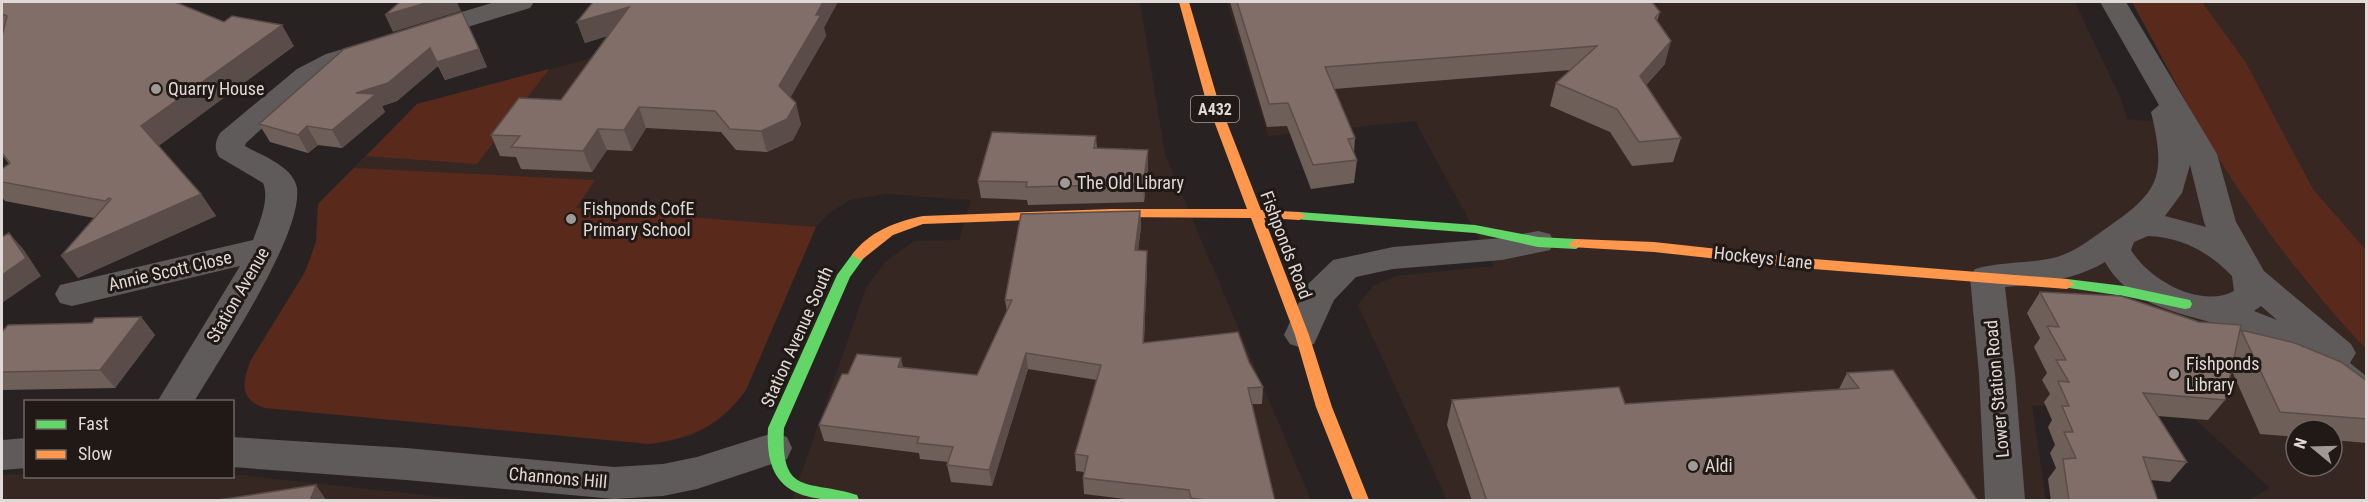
<svg xmlns="http://www.w3.org/2000/svg" width="2368" height="502" viewBox="0 0 2368 502" font-family="'Roboto Condensed',sans-serif">
  <rect width="100%" height="100%" fill="#282322"/>
  <path fill="#362723" fill-rule="evenodd" d="M 665,2 L 1140,2 L 1165,154 L 1311,500 L 792,500 L 866,288 L 885,262 L 914,241 L 959,240 L 971,200 L 886,194 L 850,200 L 829,213 L 816,227 L 746,390 L 733,407 L 719,420 L 691,436 L 650,444 L 265,408 L 252,403 L 246,395 L 245,376 L 251,360 L 305,272 L 316,242 L 318,204 L 417,104 L 582,61 L 667,19 Z
    M 1227,2 L 2075,2 L 2121,99 L 2127,119 L 2200,126 L 2302,277 L 2366,349 L 2366,500 L 2249,500 L 2270,488 L 2195,419 L 2032,405 L 2046,500 L 1447,500 L 1358,305 L 1373,286 L 1396,276 L 1494,266 L 1415,121 L 1268,136 ZM 2296,430 L 2332,430 L 2332,466 L 2296,466 Z
    M 2202,2 L 2366,2 L 2366,251 L 2313,189 L 2245,61 Z
    M 25,474 L 26,476 L 240,475 L 469,500 L 2,500 L 2,475 Z"/>
  <path fill="#592a1c" d="M 2132,2 L 2202,2 L 2245,61 L 2313,189 L 2366,250 L 2366,349 C 2324,304 2286,258 2251,207 C 2205,143 2170,71 2132,2 Z
    M 549,69 L 477,164 L 366,156 L 417,104 Z
    M 354,168 L 595,180 L 576,208 L 816,227 L 746,390 C 720,425 693,438 650,444 L 265,408 C 239,399 242,383 251,360 L 305,272 L 316,242 L 318,204 Z"/>
  <g fill="none" stroke-linecap="round" stroke-linejoin="round">
    <path fill="#5e5b5a" fill-rule="evenodd" d="M 495,2 L 534,2 L 530,8 L 422,41 L 412,39 L 408,33 L 412,27 Z
      M 2100,2 L 2126,2 L 2217,154 L 2236,222 L 2264,271 L 2351,344 L 2356,353 L 2350,363 L 2366,376 L 2366,410 C 2349,406 2336,391 2322,380 C 2310,371 2297,362 2284,355 C 2262,342 2237,330 2213,323 C 2172,311 2128,303 2105,262 C 2075,280 2039,284 2005,287 L 2015,374 L 2025,500 L 1985,500 L 1979,374 L 1970,277 L 1975,269 C 2002,261 2030,264 2057,257 C 2077,251 2092,238 2108,227 C 2161,191 2166,175 2151,112 L 2159,105 ZM 2190,165 L 2204,222 L 2206,227 L 2165,216 L 2182,193 ZM 2148,236 C 2181,237 2209,252 2232,276 L 2234,291 C 2201,309 2149,280 2131,250 L 2134,242 ZM 2261,306 L 2277,320 L 2254,311 Z
      M 370,41 L 380,43 L 384,49 C 377,59 332,71 317,81 C 292,98 269,123 246,143 L 245,146 C 262,156 293,166 297,188 C 303,235 220,358 194,402 L 157,402 L 240,266 L 72,306 L 60,303 L 55,294 L 60,285 L 253,240 C 259,224 270,199 263,183 L 219,157 C 214,148 215,142 220,133 L 297,69 L 326,54 Z
      M 1538,231 L 1550,234 L 1554,242 L 1550,250 L 1502,260 L 1393,269 L 1356,277 L 1334,300 L 1314,344 L 1302,348 L 1290,344 L 1284,335 L 1307,285 L 1333,260 L 1393,247 L 1502,238 Z
      M 773,433 L 787,437 L 792,448 L 787,459 L 697,489 L 663,496 L 614,499 L 406,480 L 232,467 L 232,437 L 406,448 L 614,467 L 663,464 L 697,457 Z
      M 26,438 L 26,468 L 2,470 L 2,440 Z"/>
    <path fill="#63d668" fill-rule="evenodd" d="M 1299,212 L 1475,225 L 1538,237 L 1576,239 L 1583,244 L 1576,249 L 1538,247 L 1475,233 L 1294,219 L 1292,216 L 1294,213 Z
      M 859,250 L 866,255 L 850,277 L 784,428 C 780,498 809,479 857,495 L 859,500 C 801,502 764,493 768,428 L 837,275 L 854,252 Z
      M 2067,279 L 2124,286 L 2185,299 L 2190,300 L 2192,304 L 2190,308 L 2185,309 L 2124,296 L 2062,287 L 2060,284 L 2062,281 Z"/>
    <path fill="#ff974d" fill-rule="evenodd" d="M 1179,2 L 1189,2 L 1217,97 L 1261,210 L 1299,212 L 1306,216 L 1299,220 L 1264,218 L 1309,335 L 1332,407 L 1369,500 L 1353,500 L 1316,407 L 1295,335 L 1251,218 L 1111,217 L 923,224 L 893,235 L 864,258 L 859,260 L 852,255 C 868,232 897,221 923,216 L 1111,209 L 1247,209 L 1205,97 Z
      M 1576,239 L 1654,242 L 1801,258 L 2067,279 L 2074,284 L 2067,289 L 1801,268 L 1654,252 L 1571,247 L 1569,244 Z"/>
  </g>
  <path fill="#6f5f59" d="M 2,2 L 224,22 L 294,46 L 158,146 L 201,194 L 216,216 L 78,278 L 94,218 L 5,201 L 2,197 L 2,169 L 9,164 L 2,155 L 2,36 L 3,29 L 2,29 Z
    M 1230,2 L 1652,2 L 1660,12 L 1657,21 L 1665,64 L 1646,85 L 1681,138 L 1673,162 L 1632,166 L 1610,132 L 1550,106 L 1556,83 L 1570,70 L 1334,89 L 1355,138 L 1354,153 L 1357,160 L 1354,183 L 1311,189 L 1287,126 L 1267,127 Z
    M 577,22 L 824,28 L 826,36 L 790,97 L 801,124 L 793,140 L 767,152 L 736,150 L 721,132 L 646,128 L 632,151 L 607,150 L 592,172 L 521,169 L 516,157 L 500,156 L 491,135 L 561,100 L 607,36 L 585,43 Z
    M 344,49 L 479,49 L 487,67 L 445,80 L 438,66 L 397,101 L 382,106 L 385,112 L 342,148 L 318,145 L 308,153 L 270,142 L 259,124 Z
    M 1096,136 L 1097,149 L 1148,150 L 1148,168 L 1144,202 L 1028,205 L 1027,200 L 981,198 L 978,181 Z
    M 1140,211 L 1141,227 L 1138,250 L 1147,267 L 1144,342 L 1249,362 L 1263,387 L 1262,404 L 1252,404 L 1275,501 L 1142,501 L 1084,494 L 1083,478 L 1084,472 L 1076,471 L 1075,454 L 1097,380 L 1028,369 L 992,486 L 951,482 L 947,465 L 948,462 L 920,459 L 919,453 L 824,441 L 819,425 L 848,374 L 903,368 L 977,375 L 1007,312 L 1005,300 Z
    M 2040,292 L 2199,322 L 2239,333 L 2241,330 L 2367,381 L 2367,443 L 2332,440 L 2332,430 L 2296,430 L 2296,437 L 2260,434 L 2231,369 L 2225,400 L 2208,420 L 2158,416 L 2187,462 L 2170,482 L 2151,480 L 2158,501 L 2051,501 L 2048,479 L 2056,468 L 2050,453 L 2055,445 L 2048,427 L 2052,420 L 2044,402 L 2050,394 L 2042,380 L 2047,373 L 2034,347 L 2040,338 L 2027,313 Z
    M 141,317 L 155,335 L 115,388 L 2,390 L 2,332 Z
    M 1847,373 L 1978,501 L 1472,501 L 1447,425 L 1452,400 L 1625,404 L 1839,389 Z"/>
  <path fill="#5a4d49" d="M 429,2 L 457,2 L 461,11 L 393,32 L 385,15 Z
    M 823,2 L 838,2 L 824,28 L 826,36 L 785,107 L 779,86 Z
    M 629,7 L 636,27 L 585,43 L 577,22 Z
    M 282,25 L 294,46 L 156,148 L 141,126 Z
    M 1671,41 L 1665,64 L 1634,99 L 1640,76 Z
    M 430,48 L 438,66 L 397,101 L 382,106 L 385,112 L 342,148 L 332,130 L 356,93 Z
    M 479,49 L 487,67 L 445,80 L 437,62 Z
    M 796,103 L 801,124 L 793,140 L 767,152 L 761,131 Z
    M 639,107 L 646,128 L 632,151 L 624,130 Z
    M 307,126 L 318,145 L 308,153 L 298,135 Z
    M 598,129 L 607,150 L 592,172 L 583,151 Z
    M 1148,150 L 1148,168 L 1144,202 L 1143,184 Z
    M 201,194 L 216,216 L 78,278 L 61,256 Z
    M 1140,211 L 1141,227 L 1136,267 L 1135,250 Z
    M 9,233 L 24,250 L 41,276 L 2,303 L 2,275 Z
    M 1147,251 L 1147,267 L 1143,359 L 1143,343 Z
    M 141,317 L 155,335 L 115,388 L 100,370 Z
    M 1026,353 L 1028,369 L 992,486 L 989,470 Z
    M 901,358 L 905,375 L 898,367 Z
    M 316,485 L 327,501 L 310,501 Z"/>
  <path fill="#816e68" stroke="#5a4d49" stroke-width="1.5" d="M 2,2 L 175,2 L 224,22 L 232,16 L 282,25 L 141,126 L 201,194 L 61,256 L 111,199 L 109,198 L 105,201 L 2,182 L 2,169 L 10,163 L 2,153 L 2,36 L 7,16 L 2,14 Z
    M 400,2 L 429,2 L 385,15 Z
    M 593,2 L 823,2 L 816,15 L 821,15 L 779,86 L 796,103 L 787,119 L 761,131 L 730,129 L 715,111 L 639,107 L 624,130 L 598,129 L 583,151 L 511,147 L 520,136 L 491,135 L 519,98 L 561,100 L 629,7 L 577,22 Z
    M 1237,2 L 1652,2 L 1660,12 L 1655,18 L 1671,41 L 1640,76 L 1681,138 L 1639,142 L 1617,109 L 1556,83 L 1597,46 L 1325,67 L 1355,138 L 1348,139 L 1357,160 L 1313,165 L 1288,103 L 1269,104 Z
    M 462,12 L 479,49 L 437,62 L 430,48 L 388,83 L 356,93 L 376,94 L 332,130 L 307,126 L 298,135 L 259,124 L 344,49 Z
    M 992,132 L 1096,136 L 1094,148 L 1148,150 L 1143,184 L 1026,187 L 1027,182 L 978,181 Z
    M 1140,211 L 1135,250 L 1147,251 L 1143,343 L 1238,332 L 1249,362 L 1263,387 L 1248,388 L 1275,501 L 1214,501 L 1191,498 L 1189,490 L 1083,478 L 1088,456 L 1075,454 L 1101,365 L 1026,353 L 989,470 L 947,465 L 953,447 L 917,443 L 919,437 L 819,425 L 842,374 L 848,374 L 857,354 L 901,358 L 898,367 L 977,375 L 1012,300 L 1005,300 L 1021,214 Z
    M 9,233 L 26,258 L 2,275 L 2,237 Z
    M 2040,292 L 2121,296 L 2199,322 L 2241,325 L 2225,400 L 2143,393 L 2187,462 L 2143,457 L 2158,501 L 2069,501 L 2063,459 L 2076,458 L 2064,432 L 2073,432 L 2062,406 L 2069,406 L 2058,381 L 2069,382 L 2056,360 L 2066,360 L 2047,326 L 2059,327 Z
    M 141,317 L 100,370 L 2,372 L 2,332 L 8,325 L 92,323 L 95,318 Z
    M 2241,330 L 2295,343 L 2341,362 L 2367,381 L 2367,419 L 2280,412 Z
    M 1893,370 L 1978,501 L 1487,501 L 1452,400 L 1619,387 L 1625,404 L 1859,388 L 1847,373 Z
    M 316,485 L 310,501 L 211,501 Z"/>
  <g fill="#9f9998" stroke="#211916" stroke-width="2">
    <circle cx="156" cy="89" r="6"/>
    <circle cx="1065" cy="183" r="6"/>
    <circle cx="571" cy="219" r="6"/>
    <circle cx="2174" cy="374" r="6"/>
    <circle cx="1693" cy="466" r="6"/>
  </g>
  <g text-anchor="middle" stroke-width="6" stroke-linejoin="round" paint-order="stroke">
    <rect fill="#211916" stroke="#a69f9d" stroke-width="1.5" x="1191" y="96" width="48" height="26" rx="4.5"/>
    <g font-size="16" font-weight="bold" fill="#dfd9d7">
      <text x="1215" y="115">A432</text>
    </g>
    <g font-size="18" fill="#dfd9d7" stroke="#211916" text-anchor="start">
      <text x="168" y="95">Quarry House</text>
      <text x="1077" y="189">The Old Library</text>
      <text x="583" y="215">Fishponds CofE<tspan x="583" dy="21">Primary School</tspan></text>
      <text x="2186" y="370">Fishponds<tspan x="2186" dy="21">Library</tspan></text>
      <text x="1705" y="472">Aldi</text>
    </g>
    <g font-size="18" fill="#dfd9d7" stroke="#211916">
      <text transform="translate(1286 245) rotate(69)" y="6">Fishponds Road</text>
      <text transform="translate(1763 258) rotate(6)" y="6">Hockeys Lane</text>
      <text transform="translate(170 271) rotate(-13)" y="6">Annie Scott Close</text>
      <text transform="translate(238 295) rotate(-60)" y="6">Station Avenue</text>
      <text transform="translate(797 337) rotate(-66)" y="6">Station Avenue South</text>
      <text transform="translate(1997 389) rotate(-95)" y="6">Lower Station Road</text>
      <text transform="translate(558 478) rotate(5)" y="6">Channons Hill</text>
    </g>
  </g>
  <rect width="2368" height="502" fill="none" stroke="#dfd9d7" stroke-width="6"/>
  <rect x="24" y="400" width="210" height="78" fill="#211916" stroke="#6d6663" stroke-width="1.5"/>
  <rect x="36" y="420" width="30" height="9" fill="#63d668" stroke="#6d6663" stroke-width="1.5"/>
  <text x="78" y="430" font-size="18" fill="#dfd9d7">Fast</text>
  <rect x="36" y="450" width="30" height="9" fill="#ff974d" stroke="#6d6663" stroke-width="1.5"/>
  <text x="78" y="460" font-size="18" fill="#dfd9d7">Slow</text>
  <g transform="translate(2314 448) rotate(289)"><circle r="28" fill="#211916" stroke="#6d6663" stroke-width="1.5"/>
  <path d="M0-4.5L10 22L0 15L-10 22Z" fill="#9f9998"/>
  <text y="-9" font-size="16" font-weight="bold" text-anchor="middle" fill="#dfd9d7">N</text>
  </g>
</svg>
